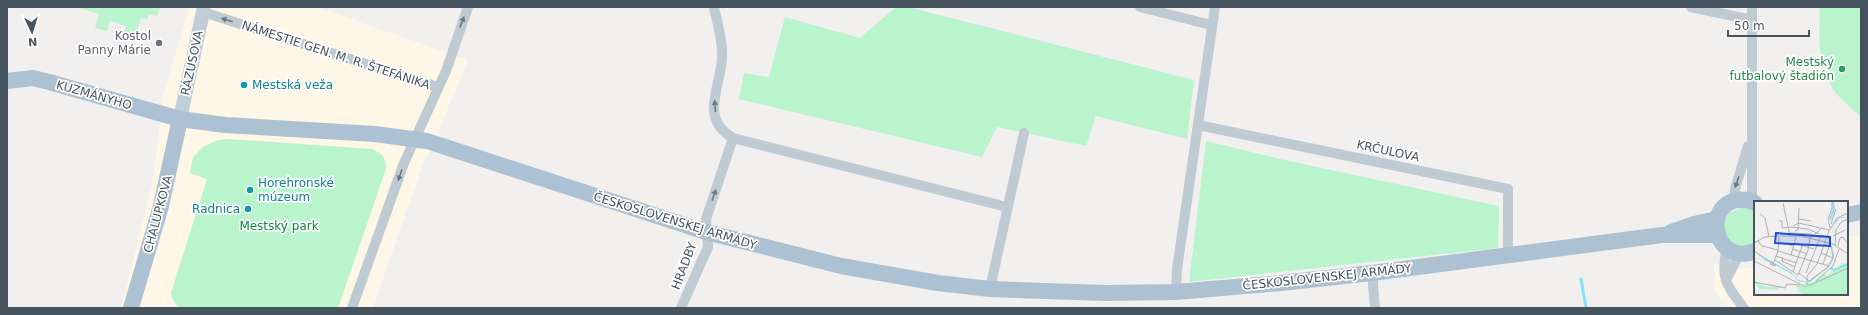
<svg xmlns="http://www.w3.org/2000/svg" width="1868" height="315" viewBox="0 0 1868 315" font-family="'DejaVu Sans',sans-serif">
  <rect width="100%" height="100%" fill="#f2efef"/>
  <path fill="#fef6e7" d="M 189,7 L 317,7 L 468,60 L 429,154 L 426,156 L 373,308 L 121,308 L 152,184 L 160,125 L 161,104 Z
    M 1861,235 L 1861,308 L 1730,308 L 1718,296 L 1715,290 L 1714,263 L 1737,269 L 1755,267 L 1755,294 L 1847,294 L 1847,237 Z"/>
  <path fill="#b9f4cd" d="M 77,7 L 160,7 L 157,16 L 149,14 L 147,20 L 141,18 L 136,35 L 123,36 L 126,26 L 110,21 L 107,31 L 95,28 L 99,14 Z
    M 896,7 L 908,7 L 1194,80 L 1187,139 L 1096,116 L 1086,146 L 997,127 L 982,157 L 739,99 L 744,73 L 769,77 L 785,17 L 860,38 Z
    M 1820,7 L 1861,7 L 1861,117 C 1853,109 1843,102 1836,93 C 1817,68 1819,37 1820,7 Z
    M 227,139 L 372,149 C 382,153 387,159 386,169 L 338,308 L 178,308 L 172,298 L 171,293 L 207,179 L 190,173 L 193,157 L 203,147 L 218,140 Z
    M 1206,141 L 1280,159 L 1499,206 L 1498,248 L 1189,282 Z
    M 1740,208 L 1745,208 L 1755,212 L 1755,243 L 1743,248 L 1727,240 L 1723,224 L 1729,213 Z"/>
  <g fill="none" stroke-linecap="round" stroke-linejoin="round">
    <path stroke="#82e3f6" stroke-width="3" d="M 1581,279 L 1586,308"/>
    <path stroke="#becbd3" stroke-width="10" d="M 714,7 C 717,23 723,40 722,56 C 722,85 698,118 733,138 L 1007,207
      M 1140,7 L 1211,25
      M 1691,7 L 1752,20
      M 203,12 L 438,87
      M 1198,125 L 1508,189 L 1508,256
      M 1734,201 L 1735,189 L 1748,146
      M 1752,201 L 1752,7
      M 1727,248 C 1720,278 1726,285 1744,308
      M 1372,273 L 1375,308
      M 1726,280 L 1740,253
      M 990,289 L 1024,133
      M 1176,292 L 1177,269 L 1215,7
      M 352,308 L 404,163 L 446,71 L 468,7
      M 681,308 L 708,247 L 706,219 L 733,138"/>
    <path stroke="#c0ceda" stroke-width="14" d="M 180,119 L 204,7"/>
    <path stroke="#acc1d1" stroke-width="16" d="M 7,81 L 33,78 L 49,82 L 180,119 L 225,125 L 375,134 L 427,141 L 706,232 L 841,266 L 938,283 L 990,289 L 1105,293 L 1176,292 L 1281,283 L 1372,273 L 1662,235 L 1717,235
      M 1755,203 C 1749,200 1743,199 1737,200 C 1701,207 1716,267 1755,251
      M 1847,215 L 1861,212
      M 1671,232 L 1694,224 L 1717,219
      M 131,308 L 161,206 L 180,119"/>
  </g>
  <defs><path id="oneway-solid" d="M-6-.8H1V-3.2L6.5 0L1 3.2V.8H-6Z"/></defs>
  <g fill="#697882">
    <use href="#oneway-solid" transform="translate(227 20) rotate(-163)"/>
    <use href="#oneway-solid" transform="translate(462 22) rotate(-69)"/>
    <use href="#oneway-solid" transform="translate(715 106) rotate(-94)"/>
    <use href="#oneway-solid" transform="translate(400 175) rotate(109)"/>
    <use href="#oneway-solid" transform="translate(1737 182) rotate(109)"/>
    <use href="#oneway-solid" transform="translate(714 195) rotate(-71)"/>
  </g>
  <circle fill="#6b7280" stroke="#fff" stroke-width="1.5" cx="159" cy="43" r="4"/>
  <circle fill="#2e9e5b" stroke="#fff" stroke-width="1.5" cx="1842" cy="69" r="4"/>
  <g fill="#0f9aa8" stroke="#fff" stroke-width="1.5">
    <circle cx="244" cy="85" r="4"/>
    <circle cx="250" cy="190" r="4"/>
    <circle cx="248" cy="209" r="4"/>
  </g>
  <g text-anchor="middle" stroke-width="3.5" stroke-linejoin="round" paint-order="stroke">
    <g font-size="12" fill="#5b616d" stroke="#fff" text-anchor="end">
      <text x="151" y="40">Kostol<tspan x="151" dy="14">Panny Márie</tspan></text>
    </g>
    <g font-size="12" fill="#45545f" stroke="#fff">
      <text transform="translate(336 55) rotate(18)" y="4">NÁMESTIE GEN. M. R. ŠTEFÁNIKA</text>
      <text transform="translate(192 63) rotate(-78)" y="4">RÁZUSOVA</text>
      <text transform="translate(94 95) rotate(16)" y="4">KUZMÁNYHO</text>
      <text transform="translate(1388 151) rotate(12)" y="4">KRČULOVA</text>
      <text transform="translate(158 214) rotate(-75)" y="4">CHALUPKOVA</text>
      <text transform="translate(675 221) rotate(17)" y="4">ČESKOSLOVENSKEJ ARMÁDY</text>
      <text transform="translate(684 266) rotate(-69)" y="4">HRADBY</text>
      <text transform="translate(1327 277) rotate(-6)" y="4">ČESKOSLOVENSKEJ ARMÁDY</text>
    </g>
    <g font-size="12" fill="#27864d" stroke="#fff" text-anchor="end">
      <text x="1834" y="66">Mestský<tspan x="1834" dy="14">futbalový štadión</tspan></text>
    </g>
    <g font-size="12" fill="#0d838f" stroke="#fff" text-anchor="start">
      <text x="252" y="89">Mestská veža</text>
      <text x="258" y="187">Horehronské<tspan x="258" dy="14">múzeum</tspan></text>
      <text x="240" y="213" text-anchor="end">Radnica</text>
    </g>
    <g font-size="12" fill="#0d8443" stroke="#fff">
      <text x="279" y="230">Mestský park</text>
    </g>
  </g>
  <g transform="translate(1754 201)">
    <rect width="94" height="94" fill="#f2efef"/>
    <path d="M 89,62 L 94,64 L 94,94 L 52,94 L 45,91 L 42,85 L 53,85 L 49,83 L 59,81 L 70,72 L 73,75 ZM 0,81 L 14,86 L 29,85 L 22,89 L 5,88 Z" fill="#b9f4cd"/>
    <path d="M 87,16 L 94,17 L 86,17 L 80,24 L 77,35 L 80,55 L 77,64 L 56,81 L 50,81 L 44,80 L 39,74 L 13,59 L 0,50 L 38,72 L 44,79 L 54,81 L 77,63 L 79,52 L 77,35 L 82,19 Z" fill="#82e3f6"/>
    <path fill="none" stroke="#82e3f6" stroke-width="2" d="M 76,19 L 80,8 L 79,1M 76,67 L 80,69 L 94,63"/>
    <path fill="none" stroke="#adb1b5" stroke-width="1" d="M 29,2 L 36,35M 6,13 L 11,17 L 15,36M 45,18 L 57,20M 25,20 L 28,20 L 28,27 L 36,26M 77,23 L 82,8M 39,25 L 45,22 L 75,29M 36,26 L 54,28 L 65,33M 76,27 L 74,18 L 78,8 L 78,0M 41,30 L 44,29 L 45,7M 36,32 L 58,33M 26,35 L 47,35 L 79,43 L 94,53M 79,35 L 91,29M 4,40 L 8,45 L 24,49M 25,41 L 39,45M 0,42 L 11,36 L 25,35M 40,42 L 60,48M 81,44 L 82,29 L 87,21 L 94,18M 84,45 L 86,37 L 89,36 L 94,43M 39,48 L 53,53M 0,50 L 12,59 L 18,62 L 19,63 L 22,64 L 21,65 L 16,63 L 19,63 L 24,50 L 25,36M 24,50 L 75,65M 67,52 L 79,57M 37,54 L 42,36M 22,55 L 42,62M 29,57 L 28,60 L 41,66M 21,59 L 44,74 L 54,49 L 56,37 L 67,28M 0,60 L 52,86M 69,63 L 76,43M 39,71 L 48,45M 45,72 L 55,80 L 73,67 L 79,57 L 77,44M 52,72 L 67,34 L 73,36M 62,80 L 79,65 L 85,48M 0,81 L 31,87 L 33,83 L 46,84M 53,85 L 53,75 L 63,63 L 75,30 L 83,17 L 94,12M 54,85 L 94,67"/>
    <path fill="#1d4ed8" fill-opacity="0.15" stroke="#1d4ed8" stroke-width="2" d="M 22,32 L 76,36 L 76,45 L 21,42 Z"/>
    <rect width="94" height="94" fill="none" stroke="#45545f" stroke-width="2"/>
  </g>
  <rect width="1868" height="315" fill="none" stroke="#45545f" stroke-width="16"/>
  <g transform="translate(32 32) rotate(176)" stroke="#ffffff" stroke-width="3" paint-order="stroke">
  <path d="M0-3L7 15L0 10L-7 15Z" fill="#45545f"/>
  <text y="-6" font-size="11" font-weight="bold" text-anchor="middle" fill="#45545f">N</text>
  </g>
  <path d="M1728 30v6h81v-6" fill="none" stroke="#45545f" stroke-width="2"/>
  <text x="1734" y="30" font-size="12" fill="#45545f" stroke="#ffffff" stroke-width="3" paint-order="stroke">50 m</text>
</svg>
